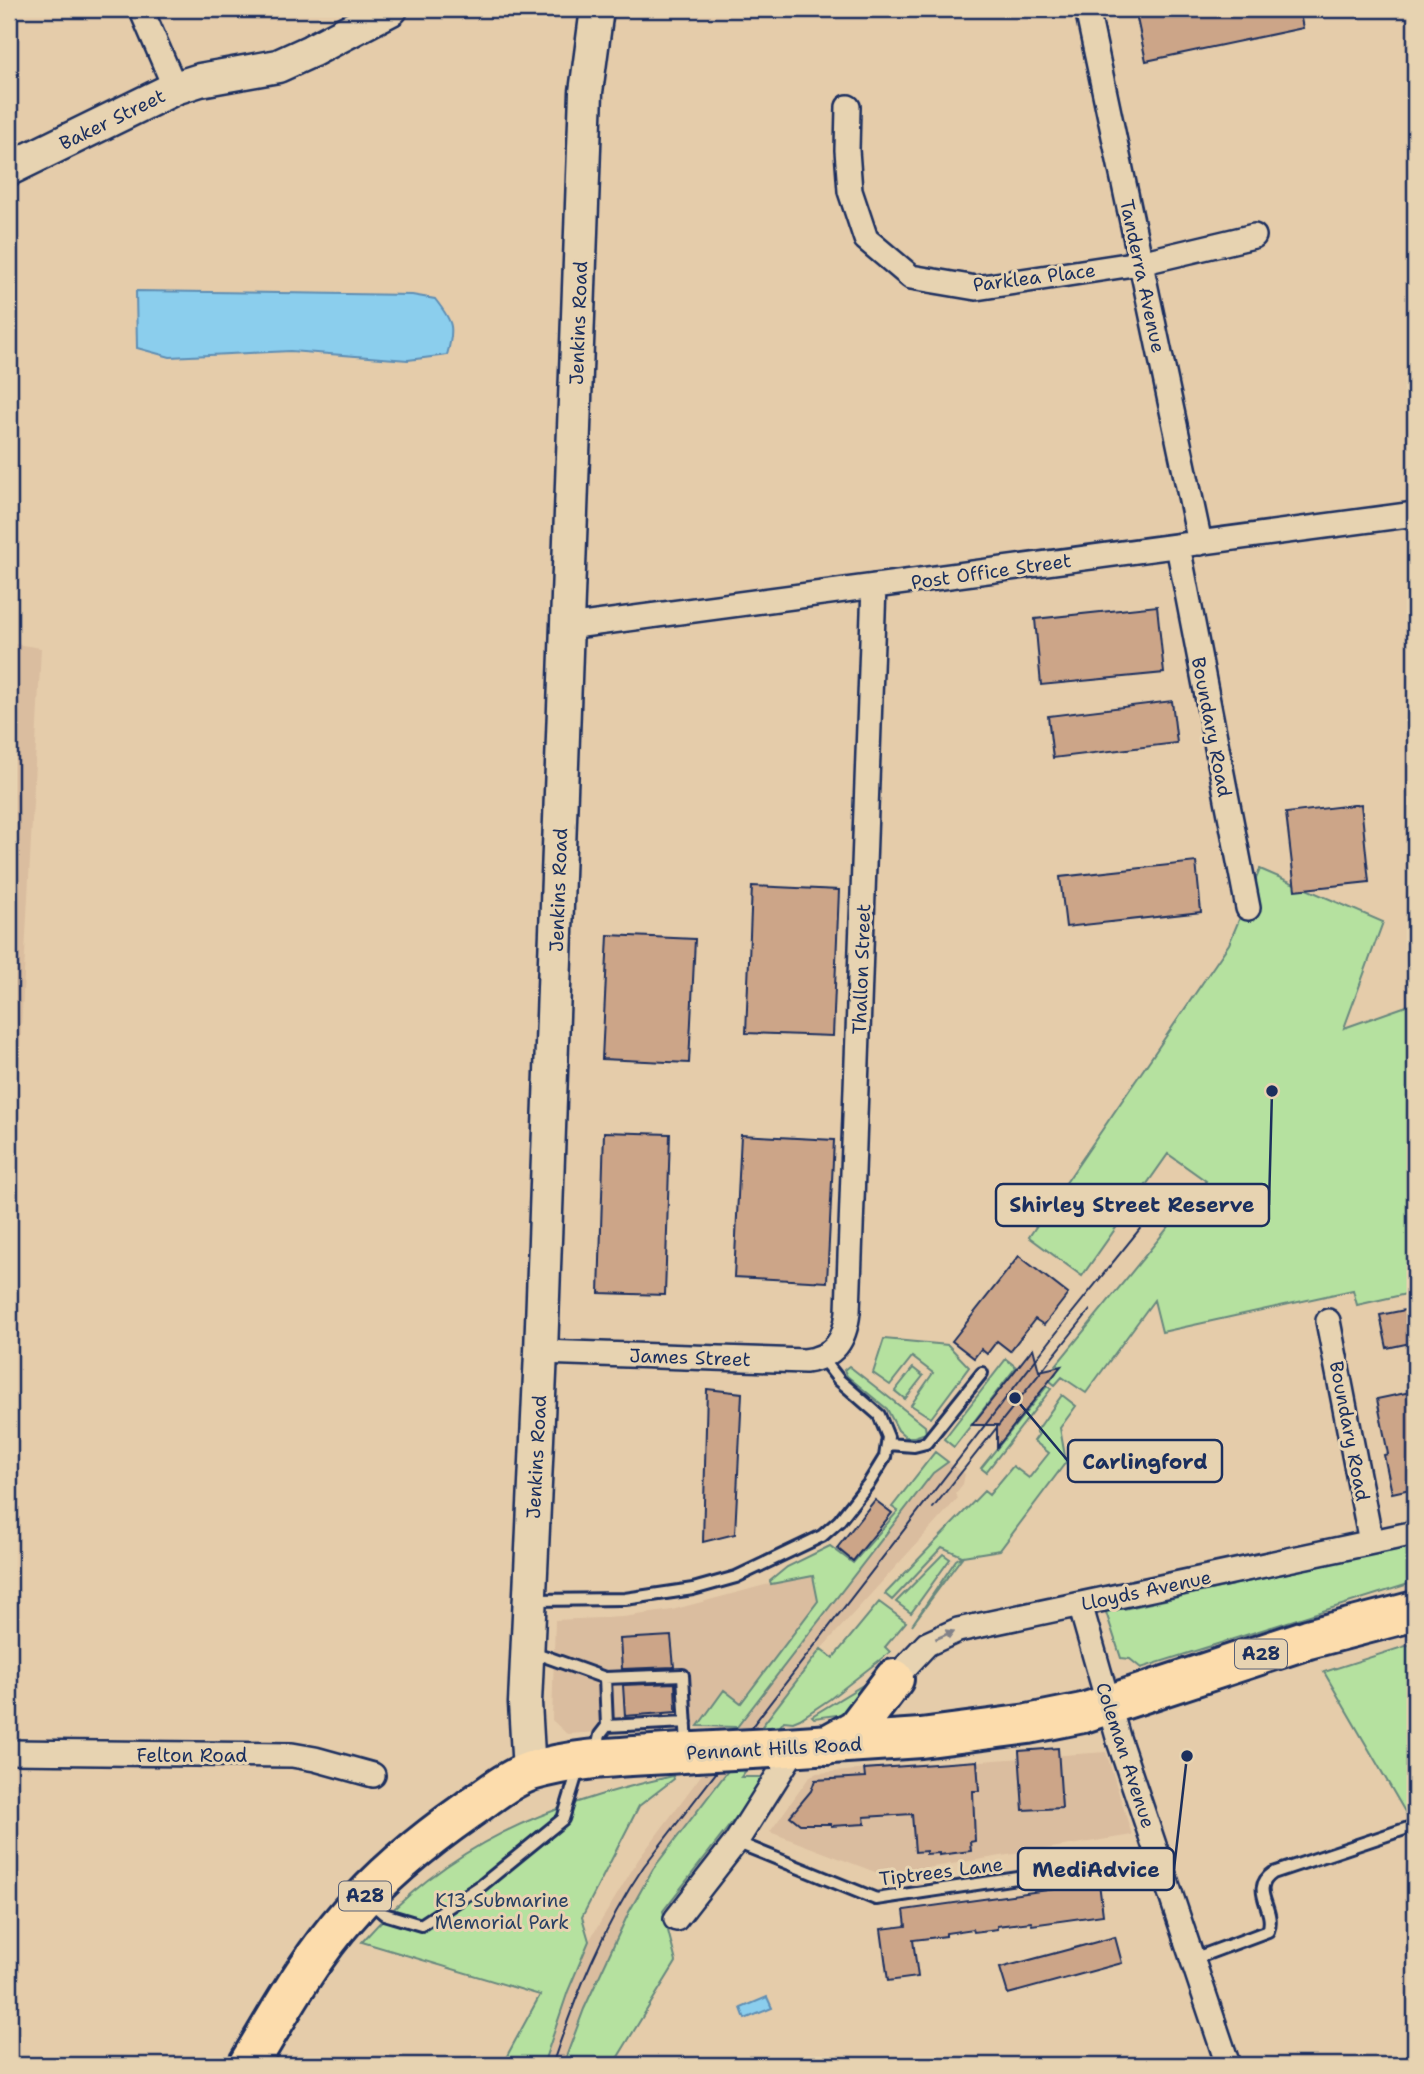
<svg xmlns="http://www.w3.org/2000/svg" width="1424" height="2074" viewBox="0 0 1424 2074" font-family="'Shantell Sans',sans-serif">
  <rect width="100%" height="100%" fill="#e5ccaa"/>
  <filter id="ink" filterUnits="userSpaceOnUse"><feTurbulence type="fractalNoise" baseFrequency=".0143" numOctaves="2"/><feDisplacementMap in="SourceGraphic" scale="14" xChannelSelector="R" yChannelSelector="G"/><feConvolveMatrix kernelMatrix="1 2 1 2 8 2 1 2 1" color-interpolation-filters="sRGB"/></filter>
  <g filter="url(#ink)">
    <path fill="#dabd9f" d="M 9,643 L 41,648 L 13,1184 L 9,1195 Z
      M 948,1462 L 965,1474 L 963,1484 L 955,1494 L 958,1498 L 821,1649 L 653,1869 L 629,1912 L 584,2009 L 563,2065 L 543,2065 L 568,1991 L 589,1941 L 638,1860 L 737,1727 L 933,1473 Z
      M 813,1576 L 818,1601 L 741,1703 L 724,1690 L 698,1726 L 567,1734 L 552,1720 L 555,1620 L 623,1617 L 672,1610 L 765,1585 Z
      M 1106,1752 L 1132,1835 L 883,1875 L 770,1832 L 810,1776 L 817,1773 Z"/>
    <path fill="#b5e19f" stroke="#68887e" stroke-width="2" d="M 1260,869 L 1383,922 L 1344,1028 L 1415,1003 L 1415,1292 L 1357,1305 L 1353,1290 L 1162,1332 L 1154,1300 L 1086,1393 L 1062,1377 L 1055,1385 L 1050,1381 L 1056,1373 L 1052,1370 L 1206,1181 L 1168,1154 L 1082,1276 L 1029,1237 L 1229,944 Z
      M 884,1339 L 948,1345 L 969,1367 L 931,1418 L 911,1405 L 933,1373 L 912,1357 L 890,1385 L 873,1373 Z
      M 1006,1359 L 1016,1367 L 954,1447 L 944,1439 Z
      M 849,1366 L 925,1426 L 926,1433 L 914,1437 L 906,1437 L 898,1430 L 887,1409 L 847,1376 L 844,1370 Z
      M 913,1368 L 923,1376 L 905,1399 L 895,1391 Z
      M 1047,1386 L 1051,1389 L 986,1472 L 981,1468 Z
      M 1062,1395 L 1076,1406 L 1060,1428 L 1066,1462 L 1000,1550 L 963,1556 L 912,1625 L 956,1560 L 962,1556 L 942,1547 L 892,1600 L 885,1594 L 984,1491 L 989,1495 L 1013,1466 L 1029,1478 L 1049,1453 L 1034,1441 L 1039,1434 L 1036,1432 Z
      M 935,1452 L 948,1462 L 933,1473 L 737,1727 L 698,1726 L 724,1690 L 741,1703 L 818,1601 L 813,1576 L 771,1584 L 770,1581 L 787,1567 L 830,1546 L 853,1563 L 898,1511 L 892,1507 Z
      M 1415,1545 L 1415,1582 L 1141,1668 L 1130,1659 L 1121,1658 L 1104,1606 L 1112,1605 L 1124,1609 Z
      M 943,1554 L 950,1559 L 911,1613 L 896,1602 Z
      M 879,1602 L 906,1622 L 885,1647 L 890,1652 L 830,1699 L 800,1719 L 793,1722 L 784,1721 L 741,1777 L 763,1777 L 765,1780 L 663,1911 L 676,1962 L 613,2065 L 563,2065 L 584,2009 L 629,1912 L 653,1869 L 821,1649 L 833,1658 Z
      M 1415,1643 L 1415,1829 L 1324,1672 Z
      M 873,1679 L 859,1712 L 814,1718 L 812,1716 Z
      M 673,1776 L 674,1779 L 639,1806 L 582,1917 L 589,1941 L 568,1991 L 543,2065 L 504,2065 L 508,2054 L 540,1995 L 362,1942 C 449,1843 548,1804 673,1776 Z"/>
    <path fill="#8bceed" stroke="#5e8eb4" stroke-width="2" d="M 136,291 L 412,295 L 435,299 C 453,322 455,327 447,355 L 408,360 L 290,351 L 170,357 L 137,348 Z
      M 767,1997 L 772,2008 L 745,2019 L 741,2008 Z"/>
    <path fill="#cca588" stroke="#1b2f5e" stroke-width="2" d="M 1135,9 L 1299,9 L 1303,28 L 1146,61 Z
      M 1157,606 L 1164,673 L 1041,685 L 1035,619 Z
      M 1172,701 L 1177,743 L 1053,758 L 1048,716 Z
      M 1361,804 L 1369,882 L 1295,890 L 1286,813 Z
      M 1196,862 L 1201,912 L 1066,927 L 1060,877 Z
      M 752,886 L 839,890 L 833,1036 L 746,1033 Z
      M 608,935 L 695,939 L 689,1063 L 602,1059 Z
      M 604,1132 L 670,1134 L 665,1295 L 599,1293 Z
      M 741,1135 L 834,1140 L 827,1282 L 734,1277 Z
      M 1019,1256 L 1068,1294 L 1044,1325 L 1035,1319 L 1010,1351 L 997,1341 L 987,1354 L 981,1349 L 974,1358 L 952,1341 Z
      M 1415,1308 L 1415,1342 L 1387,1348 L 1380,1315 Z
      M 1033,1348 L 1039,1371 L 1061,1366 L 997,1447 L 997,1425 L 972,1425 Z
      M 707,1389 L 742,1393 L 735,1534 L 703,1542 Z
      M 1415,1391 L 1415,1488 L 1392,1493 L 1384,1455 L 1388,1454 L 1377,1399 Z
      M 875,1500 L 892,1513 L 853,1561 L 837,1548 Z
      M 671,1636 L 674,1667 L 622,1669 L 620,1639 Z
      M 675,1683 L 676,1712 L 625,1716 L 623,1685 Z
      M 1058,1748 L 1062,1808 L 1023,1810 L 1019,1751 Z
      M 977,1761 L 979,1791 L 973,1791 L 975,1841 L 970,1842 L 971,1851 L 939,1855 L 939,1853 L 926,1854 L 926,1851 L 915,1852 L 912,1814 L 864,1817 L 865,1824 L 831,1826 L 831,1824 L 800,1824 L 790,1816 L 811,1791 L 815,1780 L 865,1777 L 864,1769 Z
      M 1099,1883 L 1103,1915 L 1032,1925 L 1031,1922 L 997,1926 L 997,1929 L 974,1932 L 973,1929 L 946,1933 L 946,1936 L 913,1940 L 918,1977 L 888,1981 L 881,1929 L 906,1926 L 904,1910 Z
      M 1115,1937 L 1122,1963 L 1008,1994 L 1000,1968 Z"/>
    <g fill="none" stroke-linecap="round" stroke-linejoin="round">
      <defs>
        <path id="lane" d="M 888,1444 L 914,1446 L 926,1443 L 982,1373
          M 532,1600 L 625,1599 L 693,1589 L 736,1577 L 822,1536 L 839,1521 L 869,1483 L 885,1457 L 888,1437 L 879,1415 L 839,1380 L 822,1358
          M 530,1651 L 605,1678 L 683,1675 L 687,1746
          M 607,1726 L 686,1722
          M 596,1753 L 600,1735 L 607,1726 L 605,1678
          M 736,1842 L 876,1899 L 1159,1857
          M 369,1901 L 384,1914 L 421,1925 L 482,1885 L 563,1819 L 578,1770
          M 1193,1959 L 1268,1931 C 1277,1909 1248,1890 1273,1873 L 1408,1828"/>
        <path id="street" d="M 141,9 L 175,88
          M 1087,9 L 1200,543
          M 848,107 L 847,150 L 850,191 L 866,239 L 911,277 L 976,288 L 1140,263 L 1254,236
          M 1178,546 L 1248,908
          M 567,627 L 1415,514
          M 1328,1321 L 1371,1542
          M 541,1352 L 805,1361 C 835,1357 845,1340 848,1312 L 874,586
          M 1080,1604 L 1119,1741 L 1228,2065
          M 894,1679 L 927,1644 L 958,1630 L 1415,1533
          M 9,1752 L 292,1755 L 315,1759 L 373,1775
          M 676,1919 L 736,1842 L 796,1747"/>
        <path id="secondary" d="M 9,169 L 175,88 L 200,80 L 278,66 L 311,51 L 391,9
          M 529,1772 L 525,1703 L 541,1352 L 586,92 L 597,9"/>
        <path id="highway" d="M 827,1745 L 856,1729 L 894,1679
          M 771,1748 L 921,1738 L 1028,1724 L 1083,1713 L 1308,1639 L 1415,1611
          M 248,2065 C 279,2014 308,1960 348,1915 C 382,1875 425,1840 468,1810 C 488,1796 508,1779 531,1771 C 585,1755 640,1757 695,1752"/>
      </defs>
      <use href="#lane" stroke="#1b2f5e" stroke-width="16"/>
      <use href="#street" stroke="#1b2f5e" stroke-width="28"/>
      <use href="#secondary" stroke="#1b2f5e" stroke-width="37"/>
      <use href="#highway" stroke="#1b2f5e" stroke-width="44"/>
      <use href="#lane" stroke="#e7d3b1" stroke-width="10"/>
      <use href="#street" stroke="#e7d3b1" stroke-width="23"/>
      <use href="#secondary" stroke="#e7d3b1" stroke-width="32"/>
      <use href="#highway" stroke="#fcdcac" stroke-width="38"/>
      <path stroke="#1b2f5e" stroke-width="2" d="M 933,1508 L 1090,1310
        M 552,2065 C 576,1995 602,1928 644,1866 L 1064,1323 L 1172,1189"/>
      <defs>
        <path id="highway-bridge" d="M 695,1752 L 771,1748"/>
      </defs>
      <use href="#highway-bridge" stroke="#1b2f5e" stroke-width="44" stroke-linecap="butt"/>
      <use href="#highway-bridge" stroke="#fcdcac" stroke-width="38"/>
    </g>
    <defs><path id="oneway-solid" d="M-6-.8H1V-3.2L6.5 0L1 3.2V.8H-6Z" transform="scale(1.75)"/></defs>
    <use fill="#818188" href="#oneway-solid" transform="translate(945 1635) rotate(-23)"/>
  </g>
  <g text-anchor="middle" stroke-width="6" stroke-linejoin="round" paint-order="stroke">
    <g fill="#e7d3b1" stroke="#586077" stroke-width="2">
      <rect x="1235" y="1639.5" width="52" height="29" rx="5"/>
      <rect x="339" y="1881.5" width="52" height="29" rx="5"/>
    </g>
    <g font-size="18" font-weight="bold" fill="#1b2f5e">
      <text x="1261" y="1660">A28</text>
      <text x="365" y="1902">A28</text>
    </g>
    <g font-size="19" fill="#1b2f5e" stroke="#e7d3b1">
      <text transform="translate(112 119) rotate(-26)" y="7">Baker Street</text>
      <text transform="translate(1143 276) rotate(78)" y="7">Tanderra Avenue</text>
      <text transform="translate(1034 277) rotate(-7)" y="7">Parklea Place</text>
      <text transform="translate(578 323) rotate(-88)" y="7">Jenkins Road</text>
      <text transform="translate(991 571) rotate(-8)" y="7">Post Office Street</text>
      <text transform="translate(1212 727) rotate(79)" y="7">Boundary Road</text>
      <text transform="translate(558 890) rotate(-88)" y="7">Jenkins Road</text>
      <text transform="translate(861 969) rotate(-88)" y="7">Thallon Street</text>
      <text transform="translate(690 1357) rotate(2)" y="7">James Street</text>
      <text transform="translate(1350 1431) rotate(79)" y="7">Boundary Road</text>
      <text transform="translate(536 1457) rotate(-87)" y="7">Jenkins Road</text>
      <text transform="translate(1146 1590) rotate(-12)" y="7">Lloyds Avenue</text>
      <text transform="translate(774 1748) rotate(-3)" y="7">Pennant Hills Road</text>
      <text x="192" y="1762">Felton Road</text>
      <text transform="translate(1126 1755) rotate(72)" y="7">Coleman Avenue</text>
      <text transform="translate(941 1871) rotate(-7)" y="7">Tiptrees Lane</text>
    </g>
    <g font-size="19" fill="#2a4164" stroke="#e7d3b1">
      <text x="502" y="1907">K13 Submarine<tspan x="502" dy="22">Memorial Park</tspan></text>
    </g>
  </g>
  <path fill="none" stroke="#1b2f5e" stroke-width="2.5" d="M1272 1091L1269 1205M1015 1398L1068 1461M1187 1756L1174 1869"/>
  <g fill="#1b2f5e" stroke="#e7d3b1" stroke-width="2.5">
    <circle cx="1272" cy="1091" r="7"/>
    <circle cx="1015" cy="1398" r="7"/>
    <circle cx="1187" cy="1756" r="7"/>
  </g>
  <g fill="#e7d3b1" stroke="#1b2f5e" stroke-width="2.5">
    <rect x="996" y="1184" width="273" height="42" rx="7"/>
    <rect x="1068" y="1440" width="154" height="42" rx="7"/>
    <rect x="1018" y="1848" width="156" height="42" rx="7"/>
  </g>
  <g font-size="21" text-anchor="middle" font-weight="bold" fill="#1b2f5e">
    <text x="1132" y="1212">Shirley Street Reserve</text>
    <text x="1145" y="1469">Carlingford</text>
    <text x="1096" y="1877">MediAdvice</text>
  </g>
  <rect width="1424" height="2074" fill="none" stroke="#e7d3b1" stroke-width="35"/>
  <rect x="18" y="18" width="1389" height="2039" fill="none" stroke="#1b2f5e" stroke-width="2.5" filter="url(#ink)"/>
</svg>
